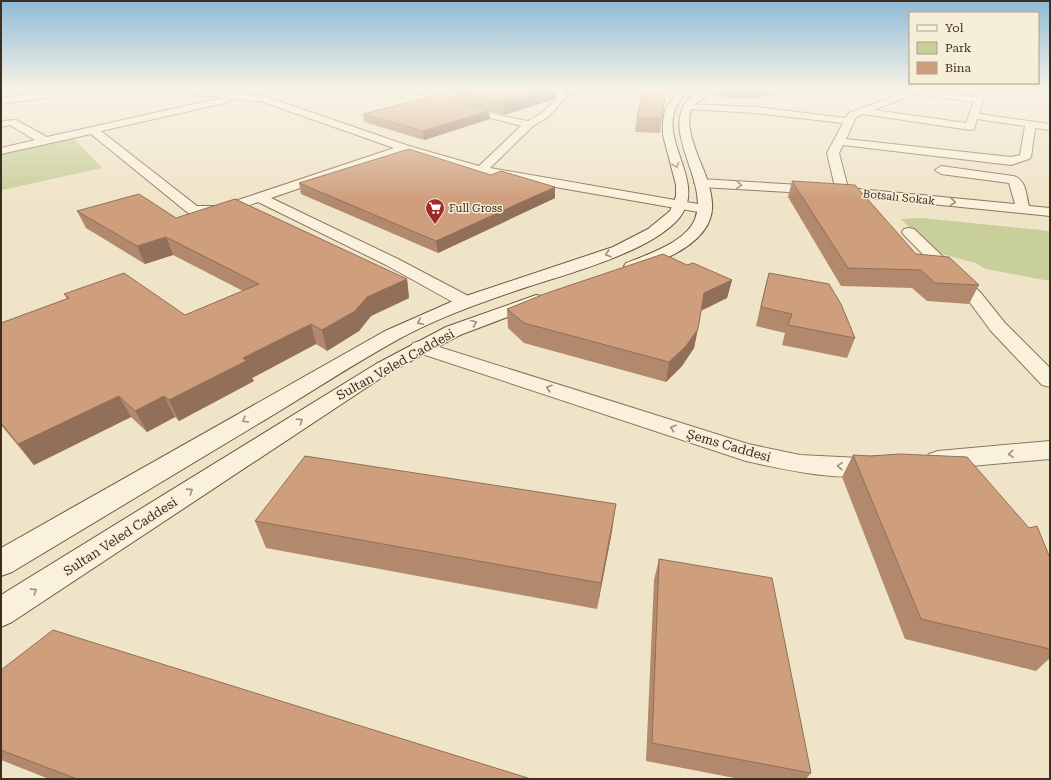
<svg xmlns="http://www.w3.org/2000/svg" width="1051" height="780" viewBox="0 0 1051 780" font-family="'Roboto Serif',serif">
  <rect width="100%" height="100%" fill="#f0e4c8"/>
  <path fill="#c9cf9b" d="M 324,90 L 380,90 L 389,92 L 359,99 Z
    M 74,139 L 102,168 L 2,190 L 1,154 Z
    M 922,218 L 1050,231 L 1050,281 L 986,269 L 975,263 L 931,251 L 901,219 Z"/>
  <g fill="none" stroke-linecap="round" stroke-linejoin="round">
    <defs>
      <path id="minor" d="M 63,90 L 69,92 L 65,95 L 1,104 L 1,98 Z
        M 181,90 L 205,90 L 267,97 L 409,146 L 479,166 L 521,126 L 461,110 L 440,99 L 411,92 L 410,90 L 423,90 L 446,95 L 467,106 L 507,117 L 528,121 L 542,113 L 557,98 L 556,90 L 564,90 L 565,98 L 548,117 L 533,126 L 490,168 L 704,205 L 709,206 L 711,209 L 709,212 L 704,213 L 481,174 L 405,152 L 271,198 L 398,259 L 472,298 L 475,302 L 472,306 L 466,307 L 460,306 L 386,265 L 258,202 C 235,210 213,219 188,213 L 91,134 L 1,154 L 1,148 L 35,140 L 10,125 L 1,127 L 1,121 L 16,120 L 47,137 L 226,97 L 229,98 L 229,102 L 101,131 L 197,206 L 220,206 L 394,148 L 263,102 L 185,93 Z
        M 896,90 L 918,90 L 975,97 L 978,90 L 986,90 L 979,114 L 1050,124 L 1050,130 L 1035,128 L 1031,157 L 1029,159 L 1011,165 L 843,145 L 839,153 L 848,188 L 1015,204 L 1009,183 L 941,174 L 935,170 L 941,166 L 1013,176 C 1026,179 1026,194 1029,206 L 1050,208 L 1050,216 L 842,195 L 700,187 L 694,183 L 700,179 L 835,187 L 827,153 L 843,123 L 756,113 L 688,109 L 683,106 L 685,104 L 756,107 L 846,118 L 849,113 L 902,93 ZM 914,94 L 974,102 L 966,123 L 874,110 ZM 863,114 L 970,130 L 974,129 L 977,119 L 1025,126 L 1020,155 L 1011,157 L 846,139 L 856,117 Z
        M 909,228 L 914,229 L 980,292 L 1005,323 L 1050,368 L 1050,387 L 1042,385 L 991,331 L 968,300 L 904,235 L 902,232 L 904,229 Z"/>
      <path id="tertiary" d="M 420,341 L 748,444 L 800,455 L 860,458 L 877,456 L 886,458 L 890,465 L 886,472 C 844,484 788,470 746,461 L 413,351 L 410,347 L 413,343 Z
        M 1050,441 L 1050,459 L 938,469 L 929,466 L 925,460 L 929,454 L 938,451 Z"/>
      <path id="secondary" d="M 679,90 L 687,90 C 683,96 678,102 675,109 C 662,145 706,183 680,217 C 651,253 562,275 518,290 C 477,304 435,319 397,340 C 350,366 305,396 258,424 C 176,473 94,523 12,572 L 1,576 L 1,548 L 385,331 L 460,298 L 613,247 L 648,229 L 670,211 L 676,196 L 676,185 L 663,135 L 663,122 L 665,110 Z
        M 705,90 L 715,90 C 707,99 693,100 690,114 C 687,129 694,145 699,159 C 705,173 711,187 712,203 C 715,240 666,260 638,269 L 632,271 L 626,269 L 624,266 L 626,263 C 647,255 686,242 695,219 C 710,182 659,130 689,99 C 693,95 700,92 705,90 Z
        M 536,295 L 542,296 L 545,300 L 542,304 L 460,335 L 390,372 L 12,622 L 1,627 L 1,595 L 376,364 L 446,327 Z"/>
    </defs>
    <use href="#minor" stroke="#8d765c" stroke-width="2"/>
    <use href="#tertiary" stroke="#8d765c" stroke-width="2"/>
    <use href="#secondary" stroke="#6f573f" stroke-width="2"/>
    <use href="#minor" fill="#faf1dc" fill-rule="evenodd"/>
    <use href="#tertiary" fill="#faf1dc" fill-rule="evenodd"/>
    <use href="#secondary" fill="#faf1dc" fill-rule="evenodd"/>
  </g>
  <path fill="#b2896c" d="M 446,90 L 556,90 L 554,99 L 504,115 L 468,105 L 455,98 L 455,92 Z
    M 666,90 L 660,133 L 635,132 L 637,118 Z
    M 714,90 L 803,90 L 750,98 L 716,97 L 714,92 Z
    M 363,114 L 490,119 L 424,140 L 364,122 Z
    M 491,175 L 555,198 L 438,253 L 301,194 L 299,183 Z
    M 792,181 L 916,254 L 979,285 L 969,304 L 927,301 L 912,288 L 841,286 L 788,197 Z
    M 77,211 L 176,218 L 407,279 L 409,298 L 371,316 L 359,331 L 327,351 L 316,344 L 252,378 L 254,381 L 179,421 L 175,417 L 147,432 L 131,417 L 34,465 L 1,425 L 1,323 L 67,299 L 64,294 L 185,315 L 243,291 L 173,255 L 145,264 L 86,228 Z
    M 687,265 L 732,280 L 727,298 L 701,311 L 694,348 L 682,366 L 666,382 L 524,343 L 508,328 L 507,309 Z
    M 769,273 L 855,338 L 847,358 L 782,345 L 785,333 L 756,326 L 764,291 Z
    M 853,455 L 1050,649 L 1050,658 L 1036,671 L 905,639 L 842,477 Z
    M 255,521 L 612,531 L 597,609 L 266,548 Z
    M 659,559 L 811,773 L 806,779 L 740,779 L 646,761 L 654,580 Z
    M 1,670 L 531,779 L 49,779 L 1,760 Z"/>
  <path fill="#916f58" d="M 547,90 L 556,90 L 554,99 L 504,115 L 504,102 Z
    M 566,90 L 589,90 L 566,96 Z
    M 760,90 L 803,90 L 750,98 L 752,91 Z
    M 489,111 L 490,119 L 424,140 L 423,131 Z
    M 555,187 L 555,198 L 438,253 L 436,241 Z
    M 166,237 L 173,255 L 145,264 L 137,246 Z
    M 407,279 L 409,298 L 371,316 L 359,331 L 327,351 L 322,330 L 367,297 Z
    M 732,280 L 727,298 L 700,311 L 704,293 Z
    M 311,324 L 316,344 L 252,378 L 254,381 L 179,421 L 169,400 L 243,358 Z
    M 698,329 L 694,348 L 682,366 L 666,382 L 669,362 Z
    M 119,396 L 131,417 L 34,465 L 18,444 Z
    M 164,396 L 175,417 L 147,432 L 135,411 Z
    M 616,504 L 612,531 L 597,609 L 601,583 Z"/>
  <path fill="#cf9f7d" stroke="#916f58" d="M 461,90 L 547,90 L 504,102 L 467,93 Z
    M 643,90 L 666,90 L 662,119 L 637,118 Z
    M 717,90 L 760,90 L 752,91 Z
    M 441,94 L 460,103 L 489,111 L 423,131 L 363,114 Z
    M 409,149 L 491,175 L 501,171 L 555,187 L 436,241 L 299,183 Z
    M 792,181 L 855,185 L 916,254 L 949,257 L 979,285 L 935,283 L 921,270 L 848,268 Z
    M 139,194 L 176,218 L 235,199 L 407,279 L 367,297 L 355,311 L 322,330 L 311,324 L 243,358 L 246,361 L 169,400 L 164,396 L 135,411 L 119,396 L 18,444 L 1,423 L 1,323 L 69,298 L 64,294 L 124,273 L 185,315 L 259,284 L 166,237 L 137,246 L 77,211 Z
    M 663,254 L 687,265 L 693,263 L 732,280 L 704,293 L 698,329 L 686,346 L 669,362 L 524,323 L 507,309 L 547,293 Z
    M 769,273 L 829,284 L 841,304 L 855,338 L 788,325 L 792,314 L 761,307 Z
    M 900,454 L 967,457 L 1029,528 L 1037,526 L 1050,558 L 1050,649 L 921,619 L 853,455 L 871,456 Z
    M 305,456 L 616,504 L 601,583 L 255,521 Z
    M 659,559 L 772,578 L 811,773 L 652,743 Z
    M 53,630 L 531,779 L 77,779 L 1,750 L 1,670 Z"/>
  <defs><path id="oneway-chevron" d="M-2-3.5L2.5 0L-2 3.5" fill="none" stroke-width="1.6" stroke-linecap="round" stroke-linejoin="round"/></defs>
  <g stroke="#9c907e">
    <use href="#oneway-chevron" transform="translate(676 165) rotate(71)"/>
    <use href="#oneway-chevron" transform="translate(739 185) rotate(3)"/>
    <use href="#oneway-chevron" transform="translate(953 202) rotate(6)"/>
    <use href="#oneway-chevron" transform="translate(608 254) rotate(161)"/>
    <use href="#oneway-chevron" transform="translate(420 322) rotate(154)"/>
    <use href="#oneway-chevron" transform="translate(474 323) rotate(-22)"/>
    <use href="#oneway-chevron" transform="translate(549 388) rotate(-162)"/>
    <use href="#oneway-chevron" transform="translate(245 420) rotate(150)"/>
    <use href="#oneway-chevron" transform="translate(300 421) rotate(-33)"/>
    <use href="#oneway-chevron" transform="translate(673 428) rotate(-162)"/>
    <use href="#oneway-chevron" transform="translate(1011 454) rotate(175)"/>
    <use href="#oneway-chevron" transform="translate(840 466) rotate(-177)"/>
    <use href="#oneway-chevron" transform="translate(190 491) rotate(-33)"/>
    <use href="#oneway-chevron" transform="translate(34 591) rotate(-33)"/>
  </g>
  <linearGradient id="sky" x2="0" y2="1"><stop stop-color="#8fbad6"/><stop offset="0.45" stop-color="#f8f3e6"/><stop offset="1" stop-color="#f8f3e6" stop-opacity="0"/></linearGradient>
  <rect width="1051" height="199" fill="url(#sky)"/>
  <defs>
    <symbol id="supermarket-pin" viewBox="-11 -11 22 30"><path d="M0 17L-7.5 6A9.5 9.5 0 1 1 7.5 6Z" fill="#9e2a2b" stroke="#f7eed8"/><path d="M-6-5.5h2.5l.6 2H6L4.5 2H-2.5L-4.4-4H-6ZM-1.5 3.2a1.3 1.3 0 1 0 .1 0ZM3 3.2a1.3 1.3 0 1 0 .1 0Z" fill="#fff"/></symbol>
  </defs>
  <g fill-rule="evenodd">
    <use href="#supermarket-pin" x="424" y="197" width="22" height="30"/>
  </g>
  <g text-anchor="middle" stroke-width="3" stroke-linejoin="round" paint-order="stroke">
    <g font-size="11" fill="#3d2e20" stroke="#f7eed8">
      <text transform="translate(899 197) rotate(6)" y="4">Botsalı Sokak</text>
    </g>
    <g font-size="11" fill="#3d2e20" stroke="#f7eed8" text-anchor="start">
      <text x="449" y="212">Full Gross</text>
    </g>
    <g font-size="13" fill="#3d2e20" stroke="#f7eed8">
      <text transform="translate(395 364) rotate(-29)" y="5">Sultan Veled Caddesi</text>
      <text transform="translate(729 445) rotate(16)" y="5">Şems Caddesi</text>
      <text transform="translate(120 536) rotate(-33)" y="5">Sultan Veled Caddesi</text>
    </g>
  </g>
  <rect width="1051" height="780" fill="none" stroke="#3d2e20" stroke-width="4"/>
  <rect x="909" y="12" width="130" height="72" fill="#f7eed8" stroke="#ada18e"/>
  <rect x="917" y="25" width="20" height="6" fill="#faf1dc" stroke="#ada18e"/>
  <text x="945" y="32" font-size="12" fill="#3d2e20">Yol</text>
  <rect x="917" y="42" width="20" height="12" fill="#c9cf9b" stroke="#ada18e"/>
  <text x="945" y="52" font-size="12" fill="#3d2e20">Park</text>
  <rect x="917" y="62" width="20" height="12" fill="#cf9f7d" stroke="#ada18e"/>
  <text x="945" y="72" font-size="12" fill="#3d2e20">Bina</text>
</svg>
